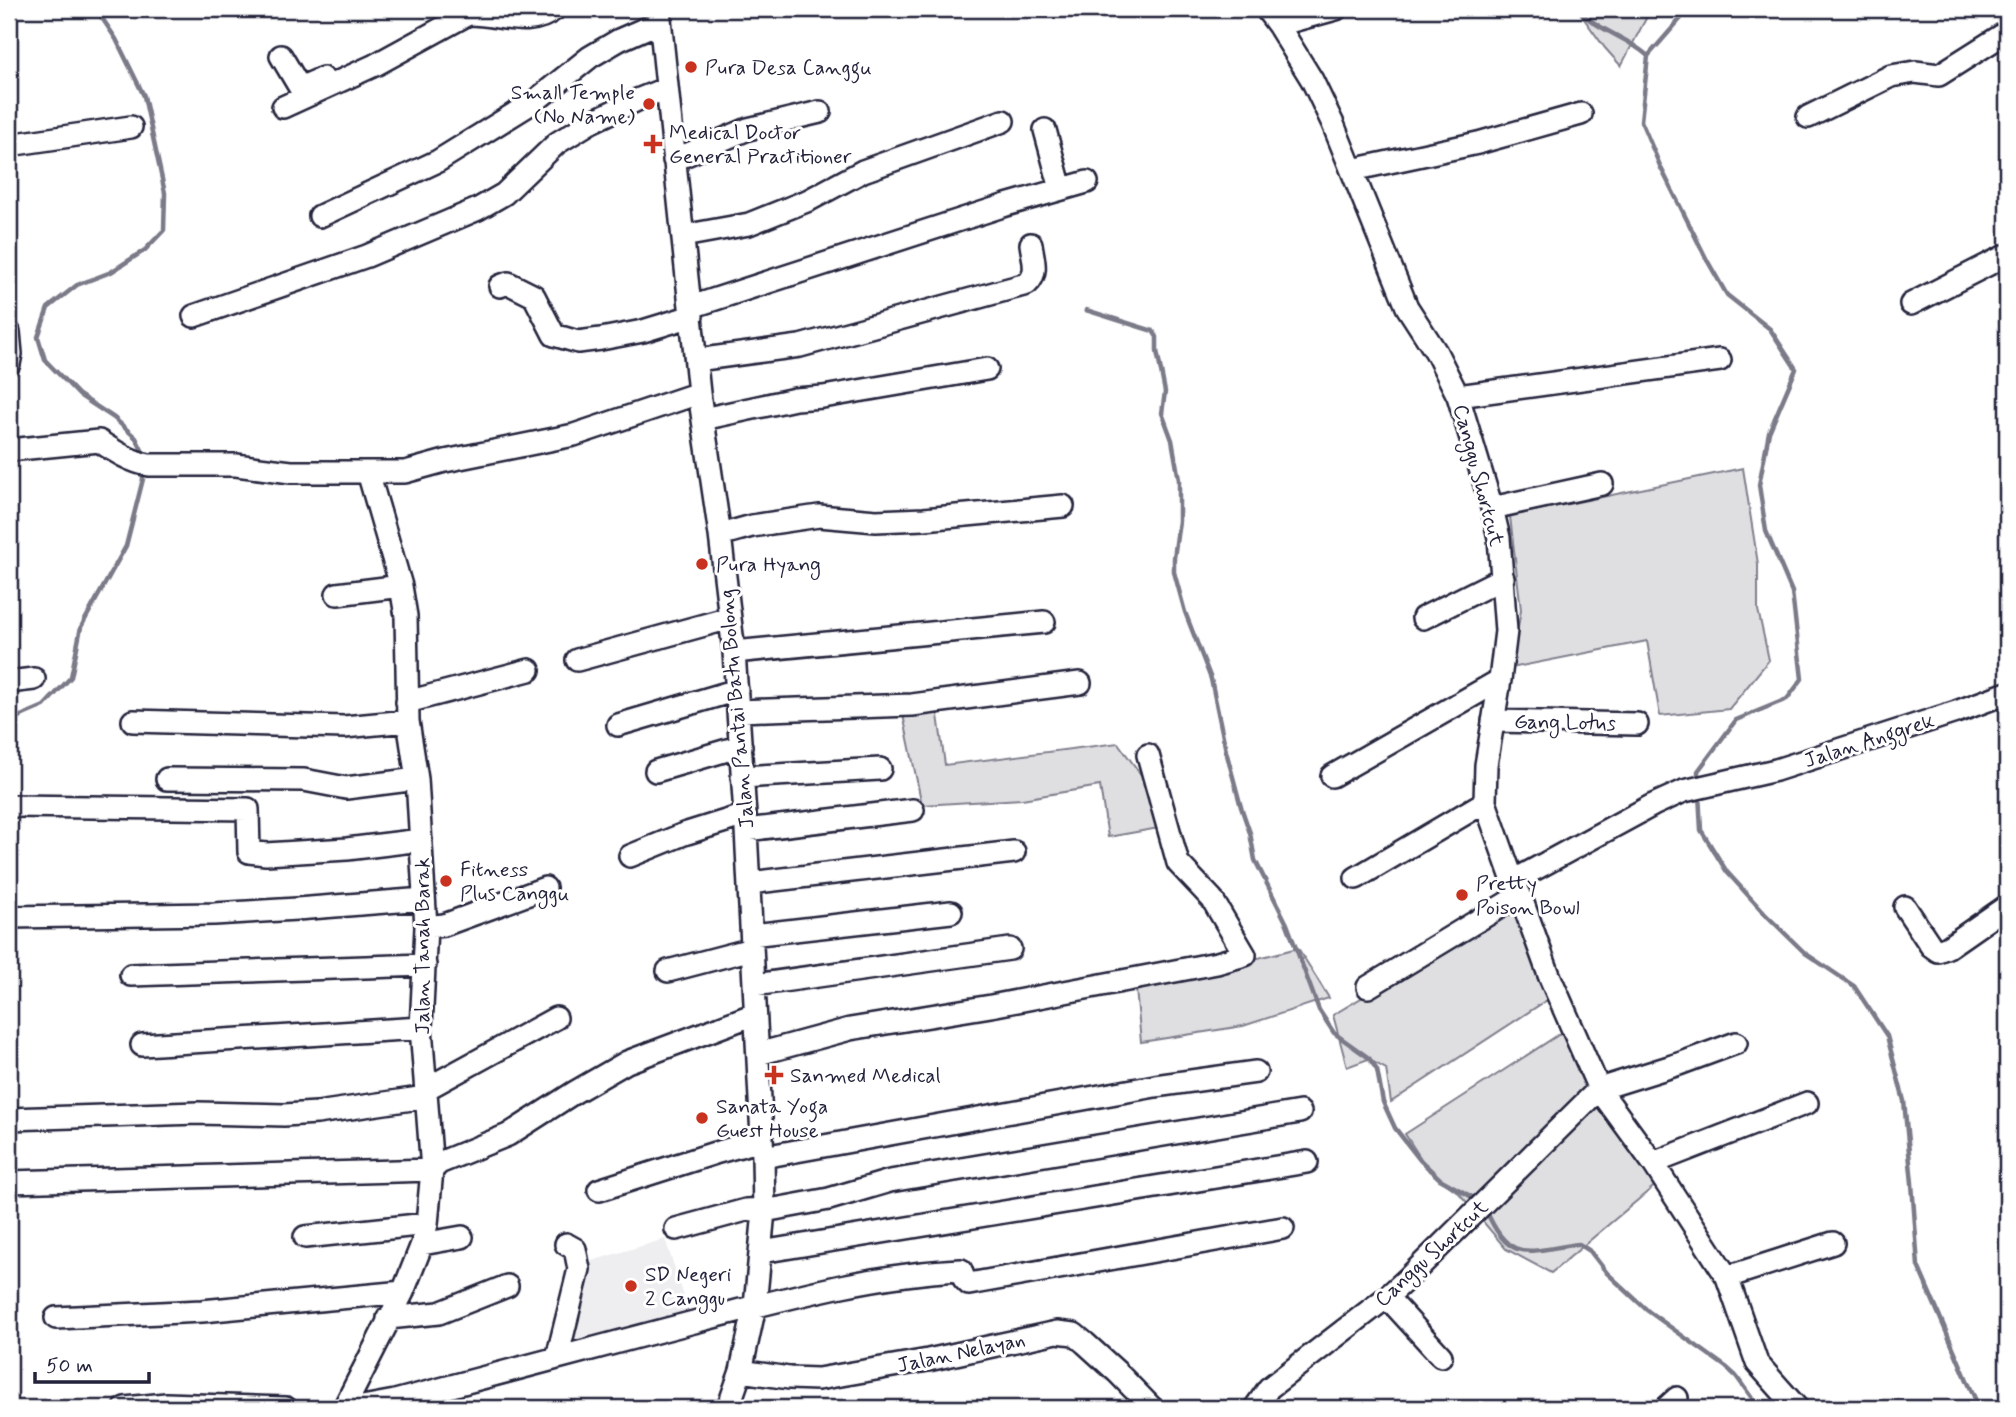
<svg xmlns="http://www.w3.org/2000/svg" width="2016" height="1417" viewBox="0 0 2016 1417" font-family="Mynerve,sans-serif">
  <rect width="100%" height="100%" fill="#fff"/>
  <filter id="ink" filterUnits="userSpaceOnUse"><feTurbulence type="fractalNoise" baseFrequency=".0143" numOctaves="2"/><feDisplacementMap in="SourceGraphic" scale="14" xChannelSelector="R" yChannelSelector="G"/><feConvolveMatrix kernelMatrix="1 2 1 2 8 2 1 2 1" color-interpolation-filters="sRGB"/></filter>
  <g filter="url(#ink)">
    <path fill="#eeeef1" d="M 665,1239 L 689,1311 L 566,1344 L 588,1262 Z"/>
    <path fill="#dfdfe2" stroke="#80808e" stroke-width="2" d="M 1577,9 L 1651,9 L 1621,66 L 1605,48 Z
      M 1743,468 L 1758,564 L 1758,610 L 1769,660 L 1729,709 L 1660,716 L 1647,641 L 1511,668 L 1521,610 L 1510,516 Z
      M 937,708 L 945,765 L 1118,743 L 1147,783 L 1159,828 L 1108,837 L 1100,786 L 1022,799 L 922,805 L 902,710 Z
      M 1516,905 L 1550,998 L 1391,1102 L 1386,1069 L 1368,1059 L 1347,1067 L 1333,1015 Z
      M 1298,948 L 1329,998 L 1243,1026 L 1141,1042 L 1136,989 Z
      M 1566,1030 L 1658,1183 L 1551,1273 L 1506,1249 L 1459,1193 L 1429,1171 L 1405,1134 Z"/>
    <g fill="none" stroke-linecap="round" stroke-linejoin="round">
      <path stroke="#7a7a88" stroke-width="4.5" d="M 96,9 L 116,39 L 144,96 L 165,193 L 164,230 L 145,250 L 111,272 L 77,285 L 48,308 L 38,337 L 45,360 L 79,395 L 114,418 L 136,438 L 143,452 L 143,456
        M 1578,9 C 1599,32 1626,36 1648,56
        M 1689,9 L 1648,56 L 1641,121 L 1661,168 L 1707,260 L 1727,295 L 1770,329 L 1796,369 L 1769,432 L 1759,485 L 1766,531 L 1792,592 L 1802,679 L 1787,699 L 1736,720 L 1698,771 L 1698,781
        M 1086,310 L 1153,331 L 1157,337 L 1157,351 L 1165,392 L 1162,413 L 1172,440 L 1179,480 L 1179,521 L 1174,558 L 1174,572 L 1185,612 L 1211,679 L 1226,751 L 1241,807 L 1250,833 L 1255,860 L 1287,924 L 1319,1010 L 1334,1033 L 1369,1058 L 1377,1070 L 1383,1102 L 1395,1128 L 1420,1160 L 1440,1179 L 1479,1201
        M 9,721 L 44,706 L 71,677 L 81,627 L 126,546 L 143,479 L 143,469
        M 1699,793 L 1701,830 L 1727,872 L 1765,914 L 1805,953 L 1854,986 L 1887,1036 L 1904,1101 L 1912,1183 L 1918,1266 L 1979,1408
        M 1486,1210 C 1510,1266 1529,1250 1579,1244 L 1590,1251 L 1607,1273 L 1648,1311 L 1726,1367 L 1736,1376 L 1759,1408"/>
      <defs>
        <path id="minor" d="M 659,9 L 699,393 L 720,535 L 734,652 L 746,830 L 763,1157 L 764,1211 L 755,1306 L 741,1371 L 728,1408
          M 1266,9 L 1278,25 L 1312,80 L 1333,124 L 1407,307 L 1436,352 L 1458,396 L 1492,508 L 1499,538 L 1506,631 L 1500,680 L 1486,765 L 1485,802 L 1513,881 L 1520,895 L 1549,975 L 1599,1089 L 1653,1163 L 1727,1277 L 1757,1363 L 1797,1408
          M 1278,25 L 1336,9
          M 281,56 L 300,88 L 323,78
          M 283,107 L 375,65 L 468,14 C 498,13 529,30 555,9
          M 1808,117 L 1891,76 L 1915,72 L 1939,75 L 2007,32
          M 1045,130 L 1061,189
          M 9,145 L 131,127
          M 674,160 L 748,129 L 820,112
          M 1352,170 L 1478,143 L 1581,114
          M 320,216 L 438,161 L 535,101 L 590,57 L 619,40 L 660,22
          M 683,236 L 749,224 L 809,200 L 863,171 L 1003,121
          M 500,286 L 508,283 L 534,296 L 554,335 L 578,342 L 601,339 L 643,331 L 692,316
          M 1911,304 L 2007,255
          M 691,307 L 1006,205 L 1087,182
          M 194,316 L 367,256 L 478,209 L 504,194 L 557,143 L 591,122 L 637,100 L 667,88
          M 9,332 L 11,354 L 9,364
          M 696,360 L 800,346 L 1027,284 C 1039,273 1033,259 1031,244
          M 1458,396 L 1720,360
          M 703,419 L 795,399 L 823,397 L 987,369
          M 9,450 L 99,441 C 114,451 131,462 149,465 L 236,465 L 291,472 L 405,472 L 445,461 L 574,435 L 699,393
          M 1492,508 L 1602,484
          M 720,535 L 752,526 L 819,516 L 876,521 L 924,519 L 1063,506
          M 337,594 L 401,586
          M 1423,618 L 1503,578
          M 734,652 L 1044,622
          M 577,660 L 730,618
          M 9,682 L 34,679
          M 407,702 L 529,670
          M 738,711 L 912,705 L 1080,683
          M 133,721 L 344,727 L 408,721
          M 1493,721 L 1637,724
          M 618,725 L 737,690
          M 656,771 L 741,746
          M 1332,776 L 1500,680
          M 742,777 L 880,769
          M 167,779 L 304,780 L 346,788 L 417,779
          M 12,806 L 248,809 L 249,852 L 266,854 L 347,849 L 421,840
          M 746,830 L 913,810
          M 630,856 L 684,834 L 745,815
          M 1356,878 L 1485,802
          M 1513,881 L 1653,805 L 1684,791 L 1776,770 L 1956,712 L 2007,693
          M 749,883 L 1014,852
          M 1905,907 L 1931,946 L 1938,951 L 1948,947 L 2007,906
          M 9,917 L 214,914 L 297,909 L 424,899
          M 426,927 L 444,925 L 545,888
          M 752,935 L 951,912
          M 668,971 L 752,949
          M 131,975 L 425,965
          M 754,985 L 1010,949
          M 1368,987 L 1520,895
          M 142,1045 L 421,1028
          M 758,1054 L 850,1029 L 991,1006 L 1217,963 L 1245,955 L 1212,899 L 1178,863 L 1148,755
          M 426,1089 L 556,1018
          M 9,1119 L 198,1113 L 284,1115 L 317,1113 L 426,1097
          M 763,1157 L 1155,1086 L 1256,1072
          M 1653,1163 L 1807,1103
          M 9,1182 L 432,1170 L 439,1163 L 508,1135 L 575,1092 L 627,1062 L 755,1014
          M 599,1190 L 715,1153 L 762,1140
          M 764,1211 L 829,1199 L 890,1181 L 1300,1112
          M 676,1229 L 746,1210 L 764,1209
          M 305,1237 L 427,1224
          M 422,1244 L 462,1237
          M 761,1252 L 1307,1162
          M 1727,1277 L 1833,1243
          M 1387,1297 L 1441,1356
          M 56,1318 L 202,1311 L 403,1292
          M 388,1318 L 439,1313 L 507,1286
          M 557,1358 L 579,1269 L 575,1249 L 566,1244
          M 741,1371 L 789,1378 L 818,1379 L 928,1360 L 1057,1332 L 1074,1334 L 1085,1343 L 1117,1372 L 1152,1408
          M 125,1408 L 166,1404 L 286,1408
          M 344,1408 L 403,1292 L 422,1244 L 427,1224 L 432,1170 L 421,1028 L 426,927 L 417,779 L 408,721 L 406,616 L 401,586 L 368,472
          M 357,1408 L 395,1401 C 494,1375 594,1348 694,1322 C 781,1300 871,1274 961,1270 L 964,1279 L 969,1284 L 1283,1228
          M 1255,1408 L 1269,1388 L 1387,1297 L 1409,1277 L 1599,1089 L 1679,1064 L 1736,1043
          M 1666,1408 L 1677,1398"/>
      </defs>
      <use href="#minor" stroke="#22223b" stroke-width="26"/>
      <use href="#minor" stroke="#fff" stroke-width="21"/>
    </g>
  </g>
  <g fill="#c8321e" stroke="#fff" stroke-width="2.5">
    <circle cx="691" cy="67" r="7"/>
    <circle cx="649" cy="104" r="7"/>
    <path d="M649.5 133.5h7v7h7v7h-7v7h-7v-7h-7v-7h7z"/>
    <circle cx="702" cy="564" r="7"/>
    <circle cx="446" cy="881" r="7"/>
    <circle cx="1462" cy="895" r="7"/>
    <path d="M770.5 1064.5h7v7h7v7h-7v7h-7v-7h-7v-7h7z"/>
    <circle cx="702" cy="1118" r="7"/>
    <circle cx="631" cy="1286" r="7"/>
  </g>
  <g text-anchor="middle" stroke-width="6" stroke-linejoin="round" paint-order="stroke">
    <g font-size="21" fill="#22223b" stroke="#fff" text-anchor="start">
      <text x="705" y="74">Pura Desa Canggu</text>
      <text x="635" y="99" text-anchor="end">Small Temple<tspan x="635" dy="24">(No Name)</tspan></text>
      <text x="669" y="139">Medical Doctor<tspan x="669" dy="24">General Practitioner</tspan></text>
      <text x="716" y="571">Pura Hyang</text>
      <text x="460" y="876">Fitness<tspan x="460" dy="24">Plus Canggu</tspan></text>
      <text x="1476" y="890">Pretty<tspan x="1476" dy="24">Poison Bowl</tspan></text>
      <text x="790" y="1082">Sanmed Medical</text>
      <text x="716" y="1113">Sanata Yoga<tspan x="716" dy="24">Guest House</tspan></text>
      <text x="645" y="1281">SD Negeri<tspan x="645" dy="24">2 Canggu</tspan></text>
    </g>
    <g font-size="21" fill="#22223b" stroke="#fff">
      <text transform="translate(1479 475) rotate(75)" y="7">Canggu Shortcut</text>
      <text transform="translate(736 709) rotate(-95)" y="7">Jalan Pantai Batu Bolong</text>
      <text transform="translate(1565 722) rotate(1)" y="7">Gang Lotus</text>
      <text transform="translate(1869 740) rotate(-18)" y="7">Jalan Anggrek</text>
      <text transform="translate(422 946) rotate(-90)" y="7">Jalan Tanah Barak</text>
      <text transform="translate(1431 1253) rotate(-43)" y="7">Canggu Shortcut</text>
      <text transform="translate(961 1352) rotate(-12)" y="7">Jalan Nelayan</text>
    </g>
  </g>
  <rect width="2016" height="1417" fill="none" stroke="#fff" stroke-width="35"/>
  <rect x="18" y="18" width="1981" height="1382" fill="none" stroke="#22223b" stroke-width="2.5" filter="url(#ink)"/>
  <path d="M35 1372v10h114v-10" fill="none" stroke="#22223b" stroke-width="3.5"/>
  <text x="46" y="1372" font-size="21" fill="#22223b" stroke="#ffffff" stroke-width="5" paint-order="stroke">50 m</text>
</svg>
